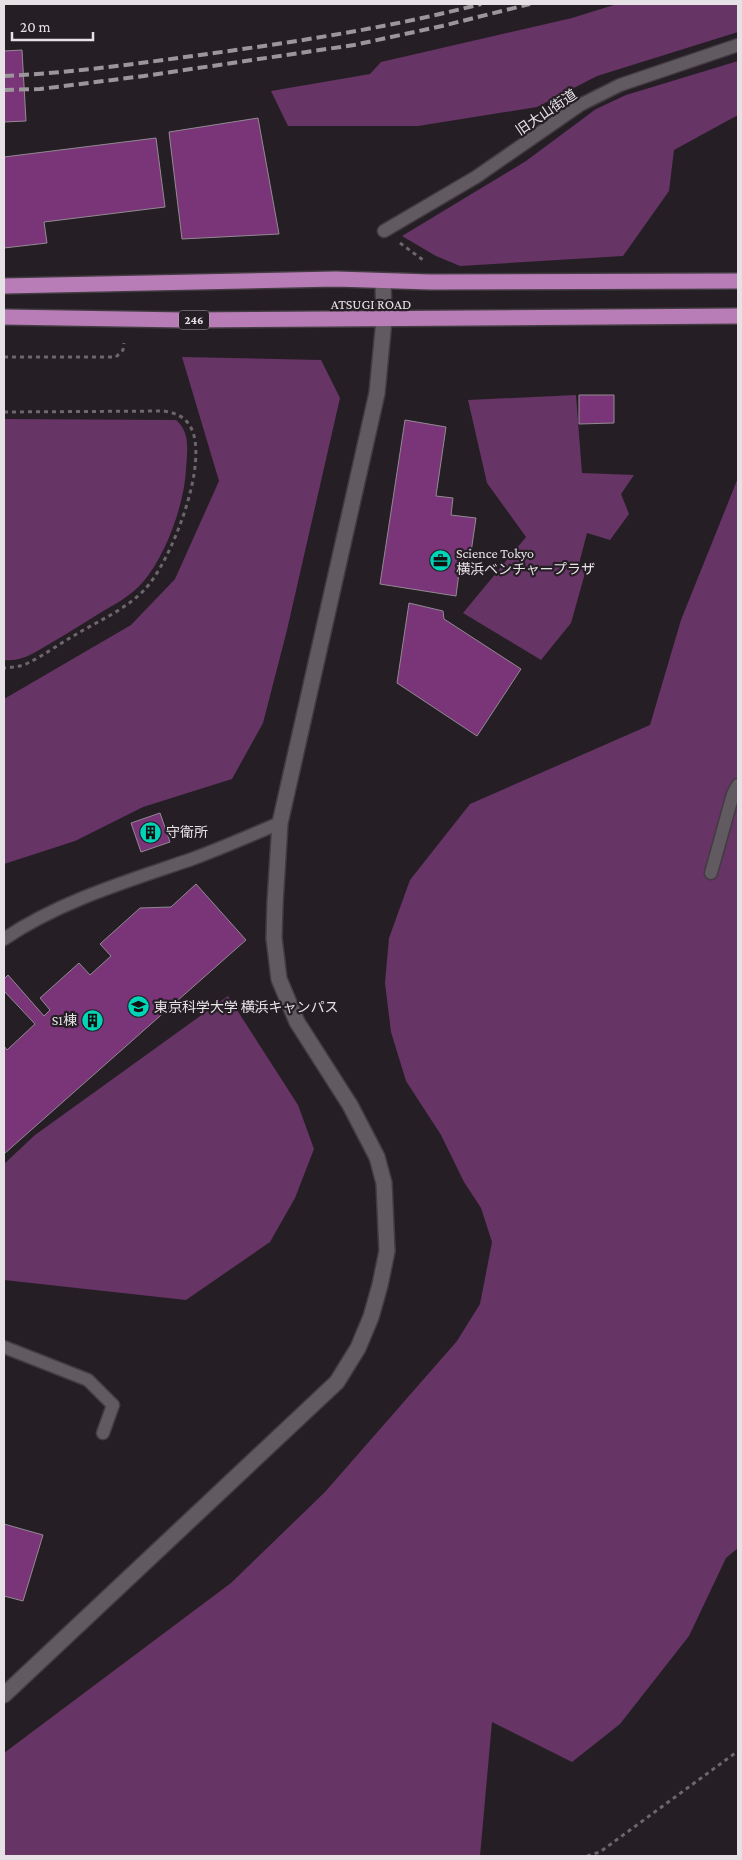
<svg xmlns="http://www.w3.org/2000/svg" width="742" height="1860" viewBox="0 0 742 1860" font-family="'Crimson Pro','Noto Sans JP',serif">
  <rect width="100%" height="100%" fill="#251f25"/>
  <path fill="#663465" d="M 617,4 L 738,4 L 738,32 L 597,76 L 537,107 L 418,126 L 288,126 L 271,91 L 370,74 L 381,62 L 572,18 Z
    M 738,61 L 738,115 L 674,150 L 669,191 L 623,256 L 460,266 L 436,256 L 402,236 L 526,161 L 596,109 L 626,95 Z
    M 182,357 L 321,360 L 340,398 L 287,630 L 263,723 L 232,779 L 143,807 L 75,841 L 4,864 L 4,699 L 131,625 L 175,579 L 219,481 Z
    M 576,395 L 582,473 L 634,475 L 621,494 L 629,514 L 610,540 L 587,533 L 579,564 L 587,566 L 571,623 L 541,660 L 463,613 L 526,537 L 487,483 L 468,400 Z
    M 4,419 L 176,420 C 191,433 187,451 186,470 C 184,505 166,555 143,582 C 131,596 115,604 100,613 C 78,627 56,640 34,653 C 24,658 16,661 4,660 Z
    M 738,478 L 738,1548 L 726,1558 L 689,1636 L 620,1724 L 572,1762 L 492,1722 L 480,1856 L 4,1856 L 4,1753 L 231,1583 L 325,1492 L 457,1341 L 480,1304 L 492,1242 L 481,1208 L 464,1182 L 441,1135 L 406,1081 L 391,1032 L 385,983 L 389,938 L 410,880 L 470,804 L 650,725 L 681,620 Z
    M 228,996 L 298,1105 L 314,1149 L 295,1198 L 270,1242 L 186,1300 L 4,1280 L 4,1164 L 35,1135 Z"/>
  <path fill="#793578" stroke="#928a92" d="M 22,50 L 26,121 L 4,122 L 4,51 Z
    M 258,118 L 279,234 L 182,239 L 169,132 Z
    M 156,138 L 165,207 L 44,222 L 47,243 L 4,248 L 4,157 Z
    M 579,395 L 614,395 L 614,423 L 579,424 Z
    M 405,420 L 446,427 L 436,496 L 453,498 L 451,515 L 476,518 L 469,566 L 460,565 L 456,596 L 380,584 Z
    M 409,603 L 443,611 L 444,619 L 521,669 L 477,736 L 397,683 Z
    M 160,813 L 170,842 L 141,852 L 131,823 Z
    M 196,884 L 246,940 L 4,1154 L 4,1046 L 7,1050 L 35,1024 L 4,991 L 4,979 L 8,975 L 44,1016 L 50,1010 L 40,998 L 79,963 L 90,975 L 111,956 L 100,944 L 140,908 L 171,907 Z
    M 4,1524 L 43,1535 L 23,1601 L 4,1596 Z"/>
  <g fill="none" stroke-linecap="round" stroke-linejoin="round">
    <defs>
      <path id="lane" d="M 384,231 L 476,177 L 580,105 L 620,85 L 738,45
        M 711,873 L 733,794 L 738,785
        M 4,939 C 60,901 128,881 192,859 C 222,848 251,835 280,823
        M 4,1347 L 88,1380 L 113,1405 L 103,1433"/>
      <path id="secondary" d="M 4,1695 L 337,1382 L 358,1348 L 371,1317 L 380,1285 L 387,1251 L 384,1183 L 377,1157 L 350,1105 L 297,1022 L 279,979 L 274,938 L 275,903 L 280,823 L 377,393 L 384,320 L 383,282"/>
      <path id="highway" d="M 4,286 L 336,279 L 430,282 L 738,281
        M 4,317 L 184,320 L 738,316"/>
    </defs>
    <use href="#lane" stroke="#423c42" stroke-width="15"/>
    <use href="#secondary" stroke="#423c42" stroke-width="18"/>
    <use href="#highway" stroke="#423c42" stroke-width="18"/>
    <path stroke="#6d676d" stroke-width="3" stroke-dasharray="4 4" stroke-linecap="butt" d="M 400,243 L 423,260
      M 4,357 L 116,357 L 123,350 L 124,343
      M 4,412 L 164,411 C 175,413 184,416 190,426 C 211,460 171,562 145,589 C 127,609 98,621 75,635 C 59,644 43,656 26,664 C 19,667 12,667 4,668
      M 587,1856 L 600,1852 L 738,1751"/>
    <use href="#lane" stroke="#615a61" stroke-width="12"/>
    <use href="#secondary" stroke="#615a61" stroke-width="15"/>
    <use href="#highway" stroke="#b87db6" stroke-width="15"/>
    <path stroke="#9c969b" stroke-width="4" stroke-dasharray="10 5" stroke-linecap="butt" d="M 4,76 C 70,73 135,64 200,55 C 294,42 389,28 481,4
      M 4,90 L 40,89 L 144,76 L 354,45 L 442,26 L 530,4"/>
  </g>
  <defs>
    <symbol id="office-disc" viewBox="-11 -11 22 22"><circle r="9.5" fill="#00d5b7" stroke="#251f25"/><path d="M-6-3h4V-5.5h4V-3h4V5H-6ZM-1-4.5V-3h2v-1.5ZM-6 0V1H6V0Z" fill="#111"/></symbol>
    <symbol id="building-disc" viewBox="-11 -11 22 22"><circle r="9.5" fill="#00d5b7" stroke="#251f25"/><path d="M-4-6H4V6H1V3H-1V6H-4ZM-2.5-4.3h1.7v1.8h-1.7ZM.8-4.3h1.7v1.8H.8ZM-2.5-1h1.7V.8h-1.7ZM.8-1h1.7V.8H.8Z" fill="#111"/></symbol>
    <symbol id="university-disc" viewBox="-11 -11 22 22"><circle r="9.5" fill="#00d5b7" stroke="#251f25"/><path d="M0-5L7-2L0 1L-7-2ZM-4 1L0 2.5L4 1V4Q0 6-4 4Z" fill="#111"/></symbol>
  </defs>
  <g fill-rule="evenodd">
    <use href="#office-disc" x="428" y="548" width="25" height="25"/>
    <use href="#building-disc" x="138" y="820" width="25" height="25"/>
    <use href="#university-disc" x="126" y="994" width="25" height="25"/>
    <use href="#building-disc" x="80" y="1008" width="25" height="25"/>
  </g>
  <g text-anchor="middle" stroke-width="4.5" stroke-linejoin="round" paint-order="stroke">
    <rect fill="#251f25" stroke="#aca7ab" stroke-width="1" x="179" y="310.5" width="30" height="19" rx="4"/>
    <g font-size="12" font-weight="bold" fill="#e6e1e5">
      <text x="194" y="324">246</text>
    </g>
    <g font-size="14" fill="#e6e1e5" stroke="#251f25">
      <text transform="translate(546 112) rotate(-34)" y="5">旧大山街道</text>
      <text x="371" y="309">ATSUGI ROAD</text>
    </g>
    <g font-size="14" fill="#e6e1e5" stroke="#251f25" text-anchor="start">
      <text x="456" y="558">Science Tokyo<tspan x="456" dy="16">横浜ベンチャープラザ</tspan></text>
      <text x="166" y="837">守衛所</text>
      <text x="154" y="1012">東京科学大学 横浜キャンパス</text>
      <text x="77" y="1025" text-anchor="end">S1棟</text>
    </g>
  </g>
  <rect width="742" height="1860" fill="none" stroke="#e6e1e5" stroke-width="10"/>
  <path d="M12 32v8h81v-8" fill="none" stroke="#e6e1e5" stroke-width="2.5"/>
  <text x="20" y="32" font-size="15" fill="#e6e1e5" stroke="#251f25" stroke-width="4" paint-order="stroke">20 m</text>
</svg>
